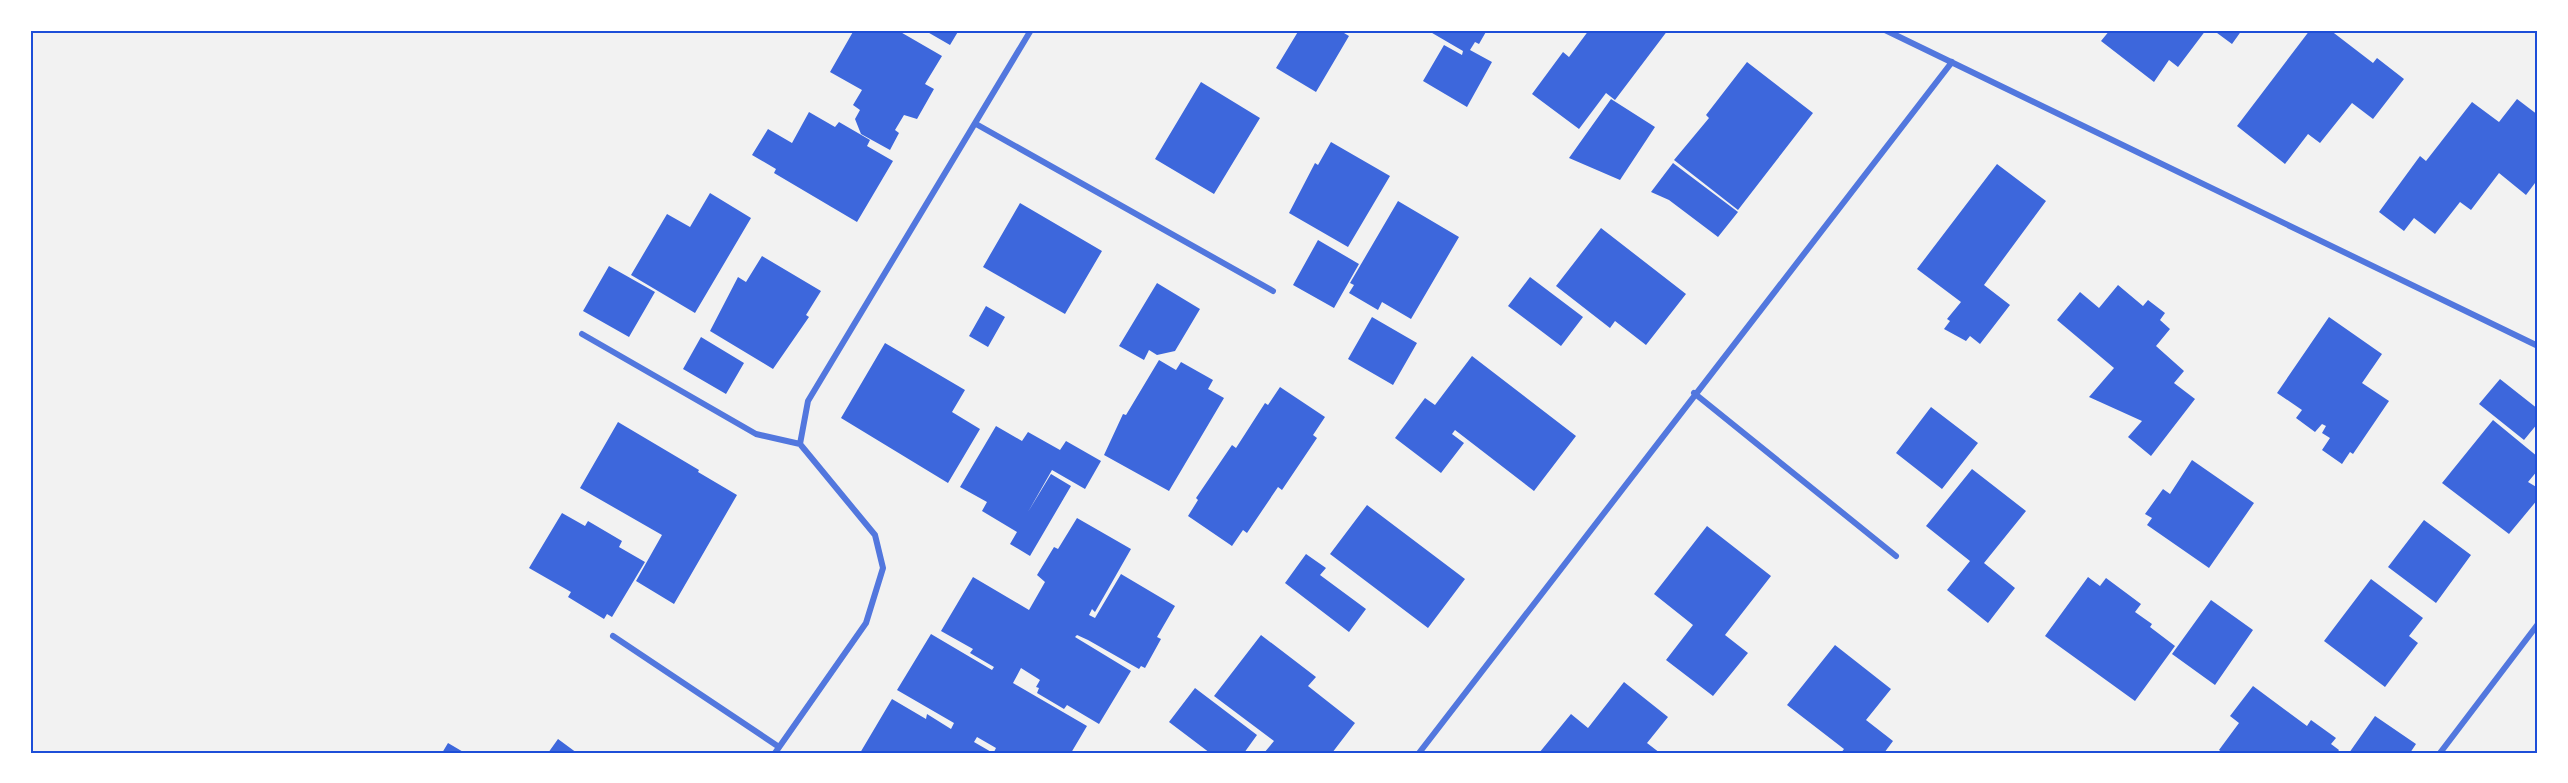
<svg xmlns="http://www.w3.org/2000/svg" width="2568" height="783" viewBox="0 0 2568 783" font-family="Inter,sans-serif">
  <rect width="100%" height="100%" fill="#f2f2f2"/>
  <path fill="#3d67dc" d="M 854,30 L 897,30 L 942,56 L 925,84 L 934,89 L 917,119 L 904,115 L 895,130 L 899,133 L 890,150 L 861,134 L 855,119 L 860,110 L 853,105 L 862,90 L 830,72 Z
    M 924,30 L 959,30 L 950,45 Z
    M 1299,30 L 1339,30 L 1349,36 L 1316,92 L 1276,68 Z
    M 1427,30 L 1487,30 L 1479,44 L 1475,42 L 1470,50 L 1492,62 L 1467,107 L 1423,81 L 1444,45 L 1462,55 L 1463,51 Z
    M 1589,30 L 1668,30 L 1615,100 L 1606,93 L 1579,129 L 1532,94 L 1563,52 L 1569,57 Z
    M 2110,30 L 2206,30 L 2178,67 L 2169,60 L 2154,82 L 2101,41 Z
    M 2213,30 L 2242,30 L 2232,44 Z
    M 2310,30 L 2330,30 L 2373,63 L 2377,58 L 2404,79 L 2373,119 L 2352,103 L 2320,143 L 2308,134 L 2285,164 L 2237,126 Z
    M 1747,62 L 1813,113 L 1738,210 L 1674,160 L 1709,118 L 1706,115 Z
    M 1201,82 L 1260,118 L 1214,194 L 1155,159 Z
    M 1611,99 L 1655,127 L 1620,180 L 1569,158 Z
    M 2517,99 L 2538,115 L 2538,179 L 2526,195 L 2499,173 L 2471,210 L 2460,202 L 2435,234 L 2414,218 L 2404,231 L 2379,212 L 2420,156 L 2426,161 L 2472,102 L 2499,122 Z
    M 809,112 L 835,127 L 839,122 L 870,140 L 867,146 L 893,161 L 857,222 L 774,173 L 776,169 L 752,155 L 768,129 L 792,143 Z
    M 1331,142 L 1390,176 L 1348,247 L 1289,213 L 1315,163 L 1318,165 Z
    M 1673,163 L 1738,212 L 1718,237 L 1669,200 L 1651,192 Z
    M 1997,164 L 2046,201 L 1984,285 L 2010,305 L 1980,344 L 1970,336 L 1966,341 L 1944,329 L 1950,321 L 1947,319 L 1961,302 L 1917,269 Z
    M 710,193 L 751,218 L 695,313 L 631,275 L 667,214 L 690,227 Z
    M 1398,201 L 1459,237 L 1411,319 L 1382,302 L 1378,310 L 1349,293 L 1354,285 L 1350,283 Z
    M 1020,203 L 1102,251 L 1065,314 L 983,267 Z
    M 1601,228 L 1686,294 L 1646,345 L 1615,321 L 1610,328 L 1556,286 Z
    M 1318,240 L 1359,264 L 1334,308 L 1293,285 Z
    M 762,256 L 821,291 L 806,315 L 809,317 L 773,369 L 710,331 L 738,277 L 746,282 Z
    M 609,266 L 655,292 L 629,337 L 583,311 Z
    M 1530,277 L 1583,317 L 1561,346 L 1508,306 Z
    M 1157,283 L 1200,309 L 1175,351 L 1157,355 L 1149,350 L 1144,360 L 1119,346 Z
    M 2118,285 L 2143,306 L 2148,300 L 2165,313 L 2160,320 L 2170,329 L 2156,346 L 2184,371 L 2174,383 L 2195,399 L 2151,456 L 2128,437 L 2142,421 L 2089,397 L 2114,368 L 2057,320 L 2080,292 L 2099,308 Z
    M 986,306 L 1005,317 L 988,347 L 969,336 Z
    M 1372,317 L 1417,343 L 1393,385 L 1348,359 Z
    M 2329,317 L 2382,354 L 2362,383 L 2389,401 L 2353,454 L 2350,452 L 2342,464 L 2322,450 L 2330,438 L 2322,433 L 2326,426 L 2322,424 L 2315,432 L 2296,418 L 2302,410 L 2277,393 Z
    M 701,337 L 744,363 L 726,394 L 683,369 Z
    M 885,343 L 965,390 L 952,412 L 980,429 L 948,483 L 841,418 Z
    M 1472,356 L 1576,436 L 1534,491 L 1455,430 L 1452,434 L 1464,443 L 1441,473 L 1395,438 L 1425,398 L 1435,405 Z
    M 1159,360 L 1176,370 L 1181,362 L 1213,380 L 1208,389 L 1224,398 L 1169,491 L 1104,455 L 1123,414 L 1126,415 Z
    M 2500,379 L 2538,409 L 2538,423 L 2524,440 L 2479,404 Z
    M 1280,387 L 1325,417 L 1313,435 L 1317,438 L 1282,490 L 1278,487 L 1247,533 L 1243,530 L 1232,546 L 1188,516 L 1198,500 L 1196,498 L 1232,445 L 1236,448 L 1265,403 L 1268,405 Z
    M 1931,407 L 1978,443 L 1942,489 L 1896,453 Z
    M 2493,420 L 2538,457 L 2538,470 L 2528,482 L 2538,488 L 2538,499 L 2509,534 L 2442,483 Z
    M 618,422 L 699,470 L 698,472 L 737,495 L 674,604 L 636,581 L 662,535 L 580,488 Z
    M 996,426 L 1022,441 L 1028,432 L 1060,450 L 1066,441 L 1101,461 L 1085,489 L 1052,470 L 1028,512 L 1051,474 L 1071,486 L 1030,556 L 1010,544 L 1017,532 L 982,511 L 987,502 L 960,487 Z
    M 2192,460 L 2254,503 L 2209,568 L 2147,525 L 2152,518 L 2145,514 L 2163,489 L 2170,494 Z
    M 1972,469 L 2026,511 L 1984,563 L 2015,588 L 1988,623 L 1947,590 L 1970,561 L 1926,526 Z
    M 1367,505 L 1465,579 L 1428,628 L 1330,554 Z
    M 562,513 L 585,526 L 588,521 L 622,541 L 619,547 L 645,562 L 612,617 L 607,614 L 604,619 L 568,597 L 571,592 L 529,568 Z
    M 1077,518 L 1131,549 L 1095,612 L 1092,609 L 1089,615 L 1095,618 L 1121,574 L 1175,606 L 1157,637 L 1161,639 L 1145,668 L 1141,666 L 1139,669 L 1088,640 L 1077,635 L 1075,637 L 1131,671 L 1099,724 L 1067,705 L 1064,709 L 1037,693 L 1039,688 L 1036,687 L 1040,680 L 1021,668 L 1013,683 L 1087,726 L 1071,753 L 996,753 L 994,752 L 996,748 L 977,737 L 974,742 L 993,753 L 860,753 L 892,699 L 926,719 L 927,714 L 951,729 L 954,723 L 897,690 L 931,634 L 992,670 L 994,667 L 970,653 L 973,649 L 941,631 L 973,577 L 1029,610 L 1045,582 L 1037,575 L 1054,547 L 1058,549 Z
    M 2424,520 L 2471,555 L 2436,603 L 2388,567 Z
    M 1707,526 L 1771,576 L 1725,635 L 1748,653 L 1713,696 L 1666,660 L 1693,625 L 1654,594 Z
    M 1306,554 L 1326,568 L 1320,575 L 1366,609 L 1349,632 L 1285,583 Z
    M 2088,577 L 2100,586 L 2106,578 L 2141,604 L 2135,612 L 2152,624 L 2150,627 L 2175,646 L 2135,701 L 2045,636 Z
    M 2371,579 L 2423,618 L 2409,636 L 2418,643 L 2385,687 L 2324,641 Z
    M 2211,600 L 2253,630 L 2215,685 L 2172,654 Z
    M 1261,635 L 1316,677 L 1308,686 L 1355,723 L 1332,753 L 1264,753 L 1274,741 L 1214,696 Z
    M 1835,645 L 1891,689 L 1866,720 L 1893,741 L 1884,753 L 1841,753 L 1844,749 L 1787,705 Z
    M 1624,682 L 1668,717 L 1647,743 L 1660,753 L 1539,753 L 1571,714 L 1588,728 Z
    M 2253,686 L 2307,726 L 2311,720 L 2336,738 L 2331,744 L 2339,750 L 2337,753 L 2223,753 L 2219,750 L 2239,723 L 2230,716 Z
    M 1195,688 L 1257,735 L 1244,753 L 1210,753 L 1169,722 Z
    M 2375,716 L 2416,744 L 2410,753 L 2349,753 Z
    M 558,739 L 577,753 L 548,753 Z
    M 448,743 L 465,753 L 442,753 Z"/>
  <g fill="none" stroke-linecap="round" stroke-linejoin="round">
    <path stroke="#5277de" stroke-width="6" d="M 1885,30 L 2538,346
      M 976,124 L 1273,291
      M 582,334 L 756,434 L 800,444
      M 1694,393 L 1896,556
      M 613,636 L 779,747
      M 775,753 L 866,623 L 883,568 L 875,535 L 800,444 L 808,401 L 1031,30
      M 1419,753 L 1952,62
      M 2440,753 L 2538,624"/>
  </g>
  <rect width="2568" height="783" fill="none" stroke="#ffffff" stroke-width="63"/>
  <rect x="32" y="32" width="2504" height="720" fill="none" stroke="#1d4ed8" stroke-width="2"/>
</svg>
